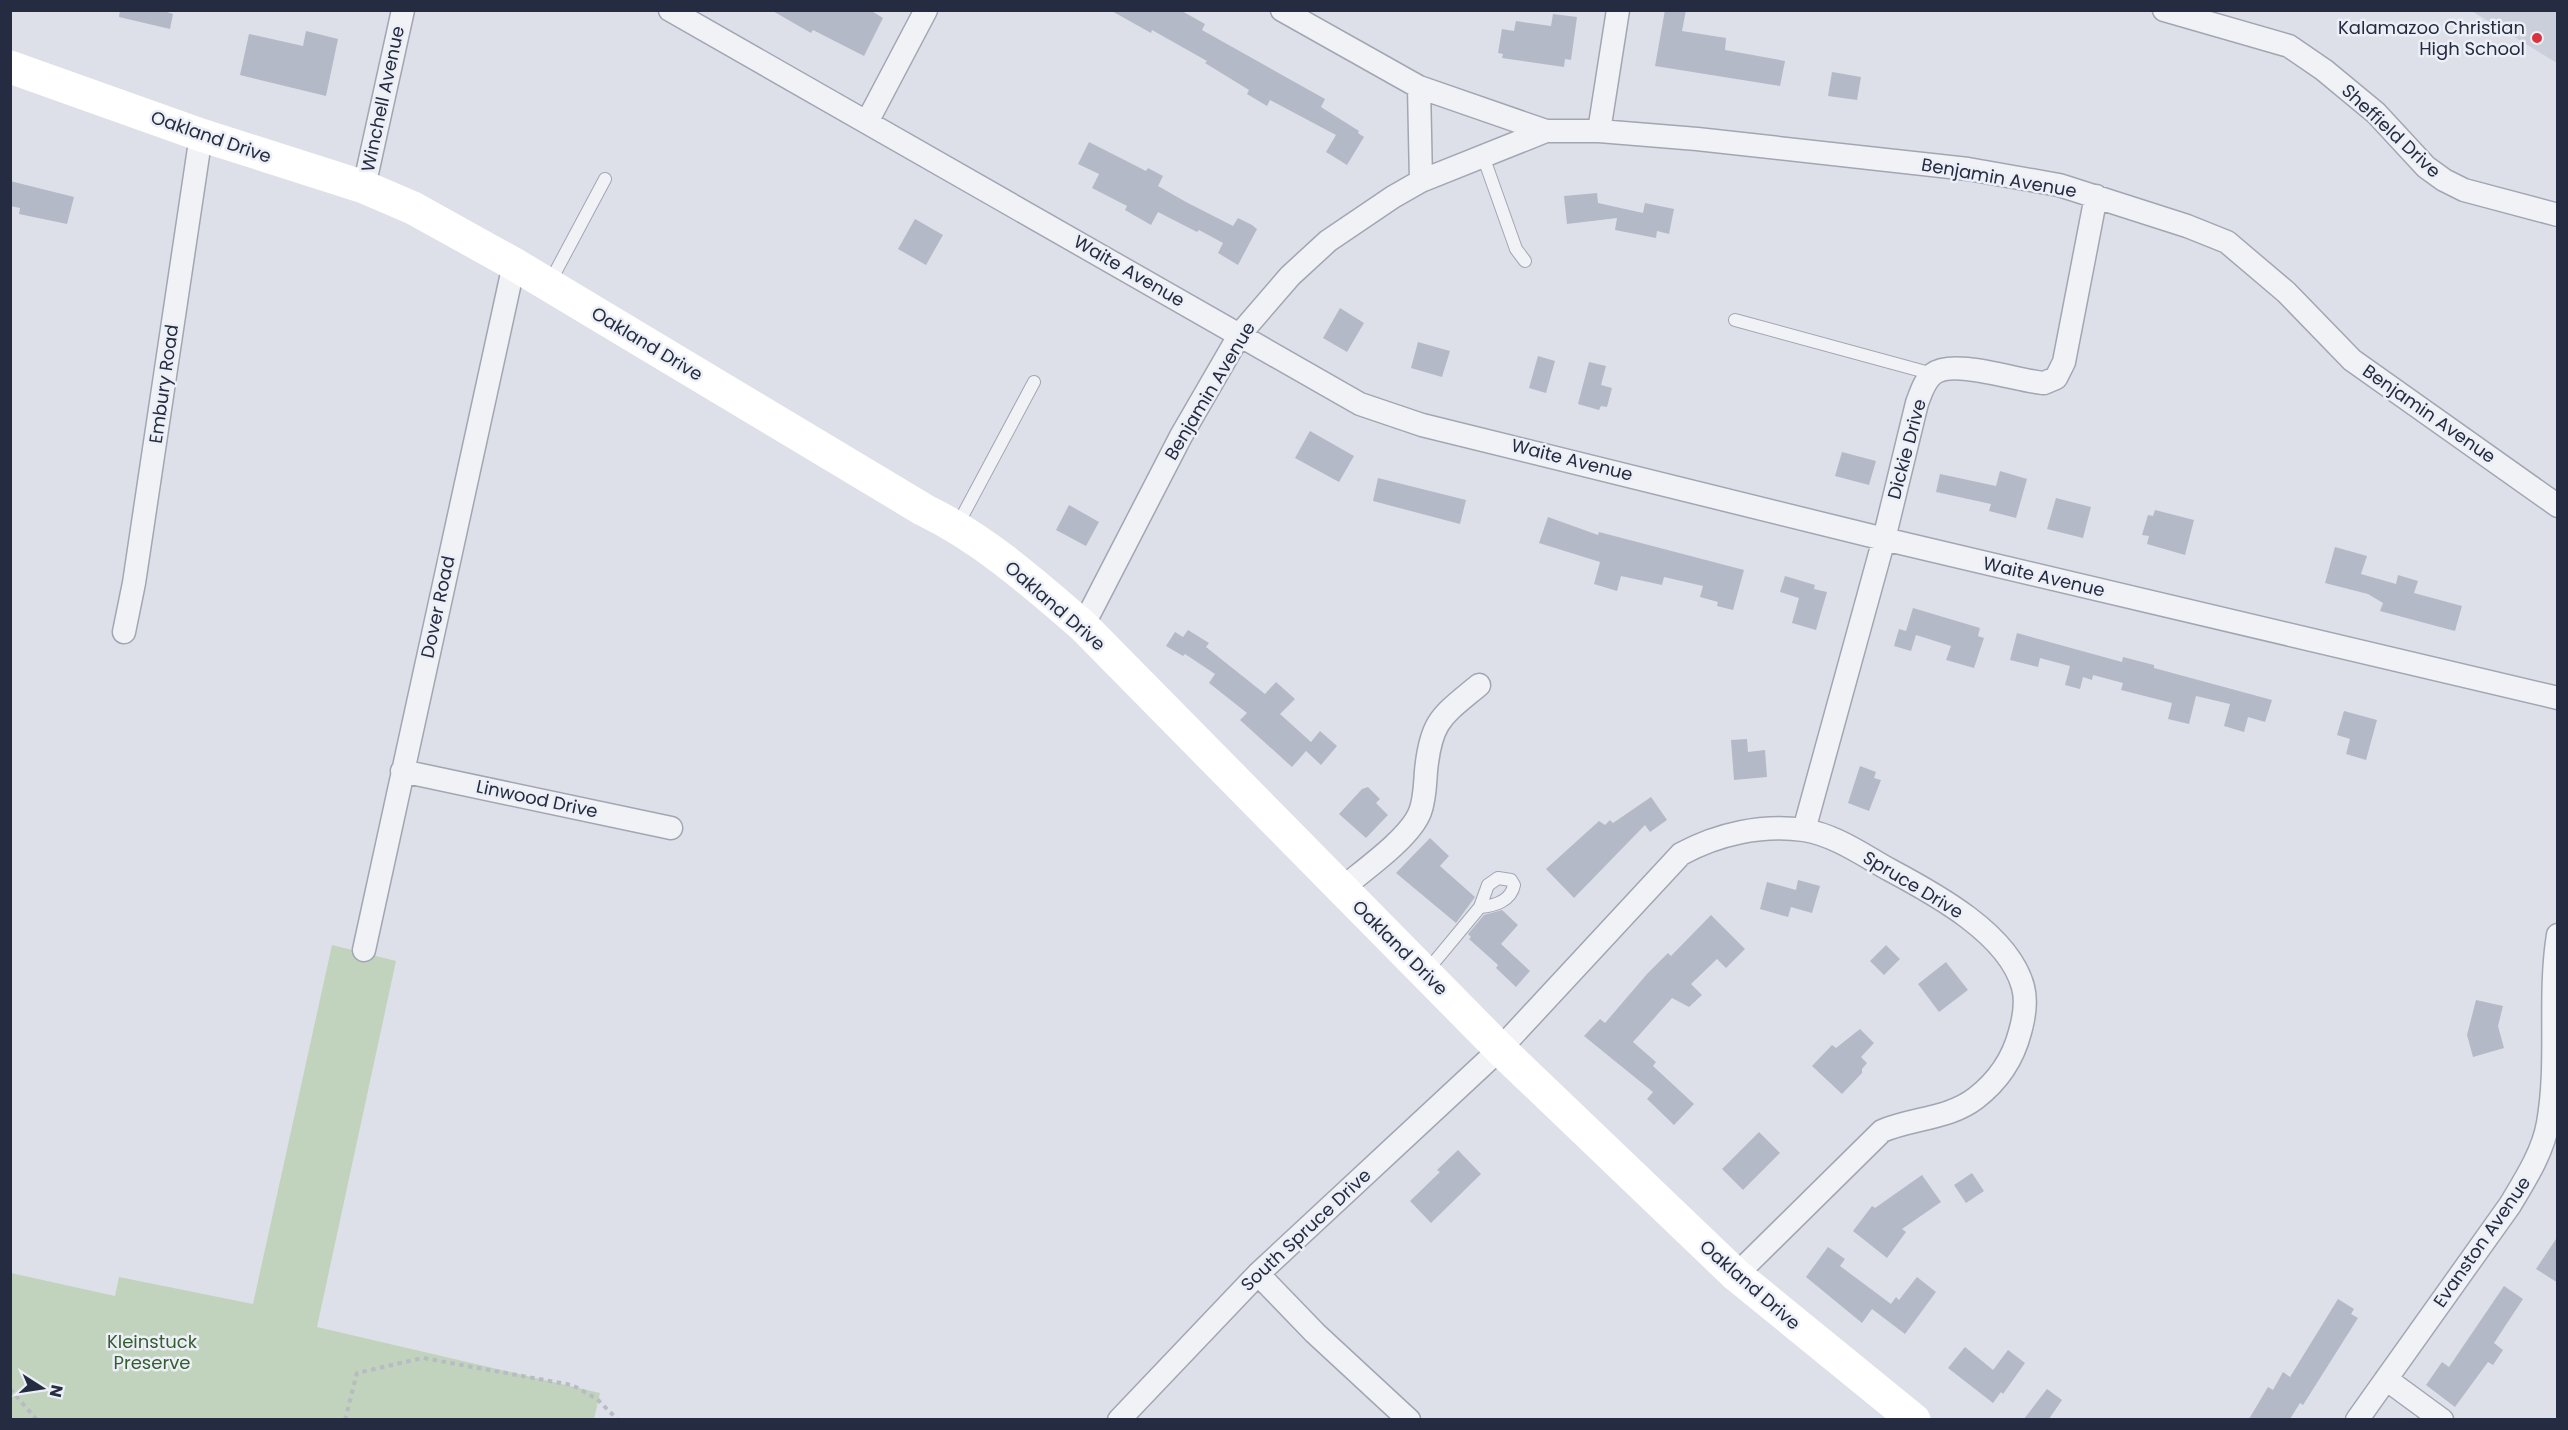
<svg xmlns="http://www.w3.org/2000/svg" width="2568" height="1430" viewBox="0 0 2568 1430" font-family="Poppins,sans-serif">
  <rect width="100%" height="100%" fill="#dde0e9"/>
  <path fill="#cacfdb" d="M 2473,11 L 2557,11 L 2557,63 L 2475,13 Z"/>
  <path fill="#c1d3bd" d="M 332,945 L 396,961 L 317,1327 L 600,1393 L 594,1419 L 11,1420 L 11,1273 L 115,1296 L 119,1277 L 253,1304 Z"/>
  <path fill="#b3b9c6" d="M 120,10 L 161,10 L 173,14 L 170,29 L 119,17 Z
    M 771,10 L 870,10 L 883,18 L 864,56 L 813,30 L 811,33 Z
    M 1110,10 L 1180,10 L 1205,24 L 1202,30 L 1325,99 L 1321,107 L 1359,131 L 1358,133 L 1364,137 L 1347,165 L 1326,152 L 1336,135 L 1270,100 L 1267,106 L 1247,94 L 1249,90 L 1205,63 L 1207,61 L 1152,30 L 1151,33 Z
    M 1665,10 L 1686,10 L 1682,31 L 1726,38 L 1725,50 L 1785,61 L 1780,86 L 1655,66 Z
    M 1553,14 L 1577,17 L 1571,60 L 1565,59 L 1564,67 L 1502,58 L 1503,54 L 1498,53 L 1502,29 L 1514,31 L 1516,21 L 1551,26 Z
    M 306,31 L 338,39 L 326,96 L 240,75 L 249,34 L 303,46 Z
    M 1832,72 L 1861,77 L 1857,100 L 1828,96 Z
    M 1089,142 L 1146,171 L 1148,168 L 1163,176 L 1158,186 L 1186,202 L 1233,226 L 1238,218 L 1252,225 L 1257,229 L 1238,265 L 1218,253 L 1223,243 L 1199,230 L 1197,232 L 1158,212 L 1151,225 L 1125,210 L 1127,206 L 1092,188 L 1099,174 L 1078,164 Z
    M 10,181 L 74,197 L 67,224 L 19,214 L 20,208 L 10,206 Z
    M 1597,193 L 1598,203 L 1643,213 L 1645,203 L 1674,209 L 1669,234 L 1657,231 L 1656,238 L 1615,230 L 1617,218 L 1567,224 L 1564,196 Z
    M 915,219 L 943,235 L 926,265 L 898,249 Z
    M 1340,308 L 1364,323 L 1347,352 L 1323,338 Z
    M 1418,342 L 1450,351 L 1442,377 L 1411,368 Z
    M 1538,356 L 1555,361 L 1546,393 L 1529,388 Z
    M 1589,362 L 1606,366 L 1601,385 L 1612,388 L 1607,407 L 1601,406 L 1599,410 L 1578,404 Z
    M 1310,431 L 1354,456 L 1339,482 L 1295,458 Z
    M 1842,452 L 1876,461 L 1869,485 L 1835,476 Z
    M 2000,471 L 2027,479 L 2016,518 L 1989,511 L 1991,504 L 1936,492 L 1940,474 L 1996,486 Z
    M 1378,478 L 1466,500 L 1460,524 L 1373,501 Z
    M 2056,498 L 2091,507 L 2083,538 L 2047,529 Z
    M 1069,505 L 1099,522 L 1086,546 L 1056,530 Z
    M 2155,510 L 2194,520 L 2185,555 L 2147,544 L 2149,536 L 2142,535 L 2148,515 L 2153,516 Z
    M 1548,517 L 1598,535 L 1599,532 L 1744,570 L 1733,610 L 1717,606 L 1718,602 L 1700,597 L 1703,586 L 1664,577 L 1662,585 L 1621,576 L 1617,591 L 1594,584 L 1600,562 L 1539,543 Z
    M 2335,547 L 2367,556 L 2361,574 L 2396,584 L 2398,575 L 2418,581 L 2414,593 L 2462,606 L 2455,631 L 2380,611 L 2383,603 L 2368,594 L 2325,583 Z
    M 1785,576 L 1815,585 L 1814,589 L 1827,592 L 1816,630 L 1792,623 L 1799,598 L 1780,592 Z
    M 1913,608 L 1980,628 L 1978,636 L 1984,638 L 1974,668 L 1946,660 L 1951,646 L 1916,635 L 1911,651 L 1894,646 L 1899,629 L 1906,631 Z
    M 1188,630 L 1209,643 L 1206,647 L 1265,694 L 1276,682 L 1295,699 L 1280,714 L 1311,742 L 1320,731 L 1337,746 L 1321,765 L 1306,751 L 1292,767 L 1240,720 L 1247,713 L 1209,683 L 1215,674 L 1185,654 L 1183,656 L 1166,646 L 1175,632 L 1183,637 Z
    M 2017,633 L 2122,662 L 2123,657 L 2154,665 L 2154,668 L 2272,700 L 2265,722 L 2248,717 L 2244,732 L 2224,726 L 2230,704 L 2196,696 L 2189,724 L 2168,719 L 2172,703 L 2121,690 L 2123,683 L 2093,675 L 2092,680 L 2083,677 L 2080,689 L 2065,685 L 2070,666 L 2040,658 L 2038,667 L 2010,660 Z
    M 2344,711 L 2377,720 L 2366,760 L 2346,754 L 2350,739 L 2337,735 Z
    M 1747,739 L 1748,752 L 1765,750 L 1767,777 L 1734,780 L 1731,740 Z
    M 1860,766 L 1876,772 L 1874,778 L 1881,780 L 1869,811 L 1848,803 Z
    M 1368,787 L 1380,799 L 1376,803 L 1388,815 L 1366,838 L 1339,814 L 1362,789 Z
    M 1651,797 L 1667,820 L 1650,832 L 1645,825 L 1574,898 L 1546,869 L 1599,821 L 1605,825 L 1610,820 L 1613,823 Z
    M 1430,838 L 1449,856 L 1440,866 L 1475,897 L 1456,923 L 1396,873 Z
    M 1798,880 L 1820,886 L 1812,913 L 1791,907 L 1788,917 L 1760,909 L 1767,882 L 1796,890 Z
    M 1502,910 L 1518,925 L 1501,944 L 1530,971 L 1516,987 L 1496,968 L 1498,965 L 1469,939 L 1471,937 L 1468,934 L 1484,915 Z
    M 1711,915 L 1745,949 L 1726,968 L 1717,959 L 1691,984 L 1702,995 L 1689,1007 L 1672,998 L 1633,1042 L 1656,1062 L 1653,1066 L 1694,1104 L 1674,1125 L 1647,1099 L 1653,1092 L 1584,1036 L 1600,1019 L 1605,1023 L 1647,974 L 1668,953 L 1671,956 Z
    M 1886,945 L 1900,959 L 1884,975 L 1870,961 Z
    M 1946,962 L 1968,990 L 1939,1012 L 1918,984 Z
    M 2476,1000 L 2503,1006 L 2498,1026 L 2504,1048 L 2473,1057 L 2467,1035 Z
    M 1860,1029 L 1874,1043 L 1861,1057 L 1867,1063 L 1862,1069 L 1862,1073 L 1842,1094 L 1812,1066 L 1832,1045 L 1836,1048 Z
    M 1759,1132 L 1780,1153 L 1743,1190 L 1722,1169 Z
    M 1458,1150 L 1481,1174 L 1431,1223 L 1410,1201 L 1440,1172 L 1437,1170 Z
    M 1972,1173 L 1984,1191 L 1966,1203 L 1954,1185 Z
    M 1922,1175 L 1941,1202 L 1902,1229 L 1906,1232 L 1887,1258 L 1853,1231 L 1872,1206 L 1875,1208 Z
    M 2558,1236 L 2558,1283 L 2536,1269 Z
    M 1828,1247 L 1845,1259 L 1840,1266 L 1891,1304 L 1896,1297 L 1899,1300 L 1917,1277 L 1936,1292 L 1905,1334 L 1872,1309 L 1862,1323 L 1806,1277 Z
    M 2504,1286 L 2523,1299 L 2494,1343 L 2503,1350 L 2493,1365 L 2488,1362 L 2455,1407 L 2426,1385 L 2442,1362 L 2449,1367 Z
    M 2338,1299 L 2354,1309 L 2351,1314 L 2358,1318 L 2303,1405 L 2300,1403 L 2290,1419 L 2249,1419 L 2268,1387 L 2273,1390 L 2283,1372 L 2290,1377 Z
    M 1965,1347 L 1993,1370 L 2008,1350 L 2025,1363 L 2003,1394 L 2001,1392 L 1993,1403 L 1948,1368 Z
    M 2047,1389 L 2062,1400 L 2049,1419 L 2024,1419 Z"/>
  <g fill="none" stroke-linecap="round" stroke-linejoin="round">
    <defs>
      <path id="lane" d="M 1483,156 L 1516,249 L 1525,261
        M 549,284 L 605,179
        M 1735,320 L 1933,374
        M 957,526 L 1034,382
        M 1426,972 L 1480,907 L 1488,885 L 1498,878 L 1511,880 L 1514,885 C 1511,901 1494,906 1480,907"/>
      <path id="street" d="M 670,10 L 1360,404 L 1422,425 L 1884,539 L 2558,698
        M 1282,10 L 1419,87 L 1546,131
        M 2164,10 L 2289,46 L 2324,70 L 2376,113 L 2426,167 L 2444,180 L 2464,190 L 2558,215
        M 1419,87 L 1421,181
        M 867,122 L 926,10
        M 1599,131 L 1618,10
        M 364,187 L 403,10
        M 1083,626 L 1181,436 L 1240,334 L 1290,276 L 1328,241 L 1393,197 L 1421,181 L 1546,131 L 1599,131 L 1697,139 L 1968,169 L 2059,185 L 2187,226 L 2227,242 L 2286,292 L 2352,360 L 2558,506
        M 124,632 L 134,583 L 201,135
        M 402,771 L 671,828
        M 1804,830 L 1884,539 L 1917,403 C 1921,393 1924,381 1933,374 C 1953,358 2018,381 2044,383 L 2056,378 L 2064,362 L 2096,196
        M 1341,889 C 1364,870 1410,838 1420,812 C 1425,799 1425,784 1426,771 C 1431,720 1442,716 1479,685
        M 364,950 L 514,264
        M 1258,1274 L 1315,1333 L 1409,1420
        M 2386,1379 L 2442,1420
        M 1119,1420 L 1258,1274 L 1500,1049 L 1681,854 C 1718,834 1762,824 1804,830 C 1835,835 1863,855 1890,870 C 1935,894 2009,934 2023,987 C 2027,1002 2024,1018 2020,1032 C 2013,1059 1998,1081 1976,1098 C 1949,1119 1912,1118 1882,1131 L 1736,1275
        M 2357,1420 L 2510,1205 C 2525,1180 2543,1152 2548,1123 C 2559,1061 2548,997 2558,935"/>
    </defs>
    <use href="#lane" stroke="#a2a6b3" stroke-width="14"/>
    <use href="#street" stroke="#a2a6b3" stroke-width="25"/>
    <path stroke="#b7bbc3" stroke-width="4" stroke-dasharray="4.5 4.5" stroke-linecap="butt" d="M 10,1389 L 37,1420
      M 345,1420 L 357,1373 L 423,1358 L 572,1385 L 597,1399 L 618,1420"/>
    <use href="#lane" stroke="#f0f2f6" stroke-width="12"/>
    <use href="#street" stroke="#f0f2f6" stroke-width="22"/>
    <path stroke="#fff" stroke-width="33" d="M 10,67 L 201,135 L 364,187 L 413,208 L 514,264 L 924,510 C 984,539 1033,583 1083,626 L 1500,1049 L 1736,1275 L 1914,1420"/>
  </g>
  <circle fill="#dd323d" stroke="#eceff6" stroke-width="2" cx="2537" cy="38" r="6"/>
  <g text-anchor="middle" stroke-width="5" stroke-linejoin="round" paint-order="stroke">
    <g font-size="18" fill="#252c41" stroke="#eceff6" text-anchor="end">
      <text x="2525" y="34">Kalamazoo Christian<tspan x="2525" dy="21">High School</tspan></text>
    </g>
    <g font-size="18" fill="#252c41" stroke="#eceff6">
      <text transform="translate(383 99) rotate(-78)" y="6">Winchell Avenue</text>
      <text transform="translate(2391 131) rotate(43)" y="6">Sheffield Drive</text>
      <text transform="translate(211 137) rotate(19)" y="6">Oakland Drive</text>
      <text transform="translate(1999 178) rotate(10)" y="6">Benjamin Avenue</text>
      <text transform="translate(1129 271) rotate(30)" y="6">Waite Avenue</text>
      <text transform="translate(647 344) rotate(31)" y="6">Oakland Drive</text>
      <text transform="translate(164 384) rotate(-82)" y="6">Embury Road</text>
      <text transform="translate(1210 391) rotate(-59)" y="6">Benjamin Avenue</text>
      <text transform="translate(2429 414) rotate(35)" y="6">Benjamin Avenue</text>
      <text transform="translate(1907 449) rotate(-75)" y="6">Dickie Drive</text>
      <text transform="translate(1572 460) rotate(14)" y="6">Waite Avenue</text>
      <text transform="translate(2044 577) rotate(13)" y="6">Waite Avenue</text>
      <text transform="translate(1055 606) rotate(41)" y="6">Oakland Drive</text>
      <text transform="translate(438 607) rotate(-78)" y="6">Dover Road</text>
      <text transform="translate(537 799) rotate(12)" y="6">Linwood Drive</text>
      <text transform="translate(1913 885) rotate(31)" y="6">Spruce Drive</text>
      <text transform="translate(1400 948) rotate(45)" y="6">Oakland Drive</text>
      <text transform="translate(1306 1230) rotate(-43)" y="6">South Spruce Drive</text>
      <text transform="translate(2482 1242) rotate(-55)" y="6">Evanston Avenue</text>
      <text transform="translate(1750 1285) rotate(41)" y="6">Oakland Drive</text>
    </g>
    <g font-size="18" fill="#355e30" stroke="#eceff6">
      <text x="152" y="1348">Kleinstuck<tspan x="152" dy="21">Preserve</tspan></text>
    </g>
  </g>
  <rect width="2568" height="1430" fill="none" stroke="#252c41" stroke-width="24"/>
  <g transform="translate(42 1388) rotate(102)" stroke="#eceff6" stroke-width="4.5" paint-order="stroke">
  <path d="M0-4.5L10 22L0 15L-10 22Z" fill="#252c41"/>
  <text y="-9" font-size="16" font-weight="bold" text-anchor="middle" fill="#252c41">N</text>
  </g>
</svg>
